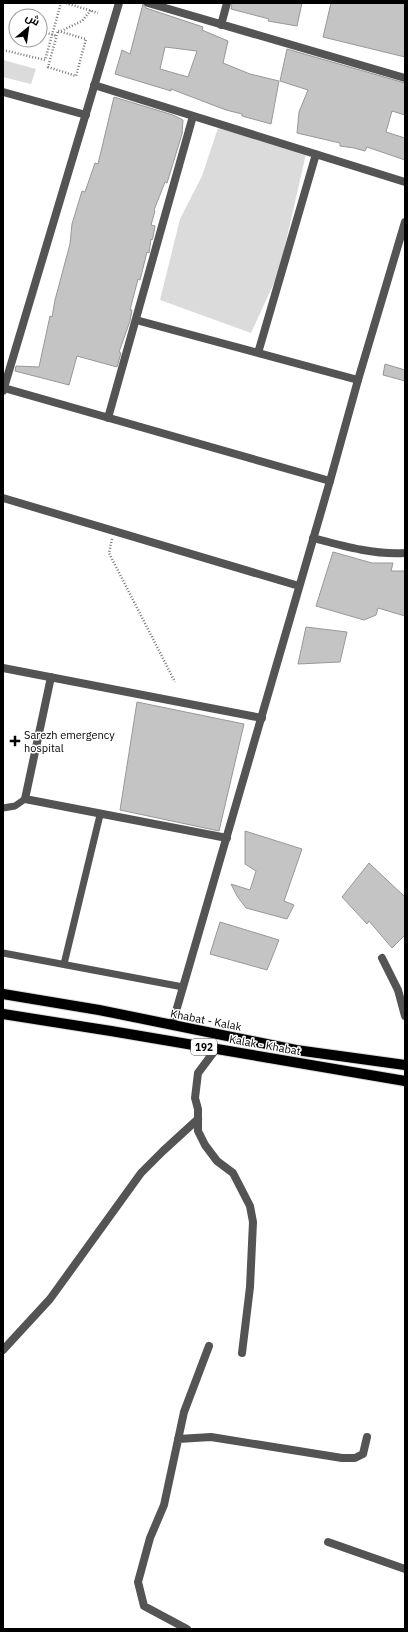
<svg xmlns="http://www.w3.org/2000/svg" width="408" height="1632" viewBox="0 0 408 1632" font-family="'IBM Plex Sans',Cairo,sans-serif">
  <rect width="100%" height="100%" fill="#fff"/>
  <path fill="#dbdbdb" d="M 3,60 L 36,69 L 31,84 L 3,77 Z
    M 218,128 L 306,154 L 279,272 L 251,333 L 160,300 L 180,219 L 202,176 Z"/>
  <path fill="#c4c4c4" stroke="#989898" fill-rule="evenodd" d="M 232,3 L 302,3 L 297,26 L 268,21 L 269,19 L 231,9 Z
    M 331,3 L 405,3 L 405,57 L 323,37 Z
    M 143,4 L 146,8 L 203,27 L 202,30 L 228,41 L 223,63 L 250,74 L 279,81 L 271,124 L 242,116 L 242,114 L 226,110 L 171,89 L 171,91 L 115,74 L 122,50 L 130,54 ZM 165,47 L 197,51 L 188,77 L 160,69 Z
    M 287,49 L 405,83 L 405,115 L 392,111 L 386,132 L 405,138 L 405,160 L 367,147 L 365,151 L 354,148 L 340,146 L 340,143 L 297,133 L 299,112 L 308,90 L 280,81 Z
    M 114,97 L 173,115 L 183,120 L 182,134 L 167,183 L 165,182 L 154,210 L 155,211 L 151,225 L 155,226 L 153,237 L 152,240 L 151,239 L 149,253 L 147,252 L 140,280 L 138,279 L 130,310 L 132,310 L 130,321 L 119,352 L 121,353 L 117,367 L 77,356 L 69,385 L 15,371 L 16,366 L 39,367 L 50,316 L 52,317 L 55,300 L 70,244 L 72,224 L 82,191 L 85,192 L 95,163 L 98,164 Z
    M 385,364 L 405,370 L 405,381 L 383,375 Z
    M 333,552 L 372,563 L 393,563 L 391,571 L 405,571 L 405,616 L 378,608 L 376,615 L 364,620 L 316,606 Z
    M 306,627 L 347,632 L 340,662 L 298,664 Z
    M 137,702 L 244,724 L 219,831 L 120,810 Z
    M 245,831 L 302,849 L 284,901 L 294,905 L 287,919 L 246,908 L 237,896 L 231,884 L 250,890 L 256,871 L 245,864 Z
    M 369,863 L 405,897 L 405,935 L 392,948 L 369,921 L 367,924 L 342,897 Z
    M 220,922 L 279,940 L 267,970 L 210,954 Z"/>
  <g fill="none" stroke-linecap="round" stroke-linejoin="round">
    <defs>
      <path id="primary" d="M 3,994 L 99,1010 L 296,1050 L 405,1065
        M 3,1014 L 111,1031 L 405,1081"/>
    </defs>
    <use href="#primary" stroke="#dbdbdb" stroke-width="12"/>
    <path stroke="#767676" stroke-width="2.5" stroke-dasharray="1 2" stroke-linecap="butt" d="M 66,3 L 98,13
      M 13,23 L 16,24
      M 40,31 L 57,36
      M 58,31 L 86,39 L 76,76 L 48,67 Z
      M 61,31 L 82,21 L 91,10
      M 3,50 L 45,60 L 61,3
      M 112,539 L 109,553 L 175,682"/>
    <path stroke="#545454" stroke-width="7" d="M 3,808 L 15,806 L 25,799
      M 3,953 L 183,987
      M 64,964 L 100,815"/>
    <path stroke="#545454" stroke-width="8" d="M 148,3 L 405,78
      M 221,25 L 227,3
      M 94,85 L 405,182
      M 3,92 L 86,115
      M 136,320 L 358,380
      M 258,353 L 316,154
      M 4,388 L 330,481
      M 108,418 L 193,116
      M 313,538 C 343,546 374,555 405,553
      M 3,668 L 262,718
      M 51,677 L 25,799 L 227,838
      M 382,958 L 398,990 L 405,1016
      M 216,1049 L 198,1073 L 195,1098 L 198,1109 L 198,1131 L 205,1145 L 217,1161 L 233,1173 L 250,1206 L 253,1222 L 250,1287 L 242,1353
      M 3,1350 L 50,1299 L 141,1173 L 163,1151 L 198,1119
      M 178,1439 L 211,1437 L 342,1458 L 355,1458 L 363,1454 L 367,1437
      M 328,1542 L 405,1569
      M 187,1629 L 144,1606 L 138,1582 L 150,1538 L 164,1505 L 184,1412 L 209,1346"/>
    <path stroke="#545454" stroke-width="8" d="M 3,391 L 119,3
      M 3,498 L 299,586
      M 172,1025 L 330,481 L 358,380 L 405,222"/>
    <use href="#primary" stroke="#000" stroke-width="10"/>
  </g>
  <path fill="#000" stroke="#fff" stroke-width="1.5" d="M13 735h4v4h4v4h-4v4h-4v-4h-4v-4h4z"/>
  <g text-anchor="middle" stroke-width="3" stroke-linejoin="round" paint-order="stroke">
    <rect fill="#fff" stroke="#4c4c4c" stroke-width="1" x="191" y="1039" width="26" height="16" rx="3"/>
    <g font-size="10" font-weight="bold" fill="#000">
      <text x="204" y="1051">192</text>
    </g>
    <g font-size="11" fill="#000" stroke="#fff" text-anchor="start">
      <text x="24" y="739">Sarezh emergency<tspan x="24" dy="13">hospital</tspan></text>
    </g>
    <g font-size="11" fill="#000" stroke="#fff">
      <text transform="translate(206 1020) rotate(11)" y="4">Khabat - Kalak</text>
      <text transform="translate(265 1045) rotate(10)" y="4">Kalak - Khabat</text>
    </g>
  </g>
  <rect width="408" height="1632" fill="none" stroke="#000000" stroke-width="8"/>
  <g transform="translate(28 28) rotate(29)"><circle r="19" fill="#ffffff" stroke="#999999"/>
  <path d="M0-3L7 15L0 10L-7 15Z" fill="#000000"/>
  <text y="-6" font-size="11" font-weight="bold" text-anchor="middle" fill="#000000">ش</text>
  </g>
</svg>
